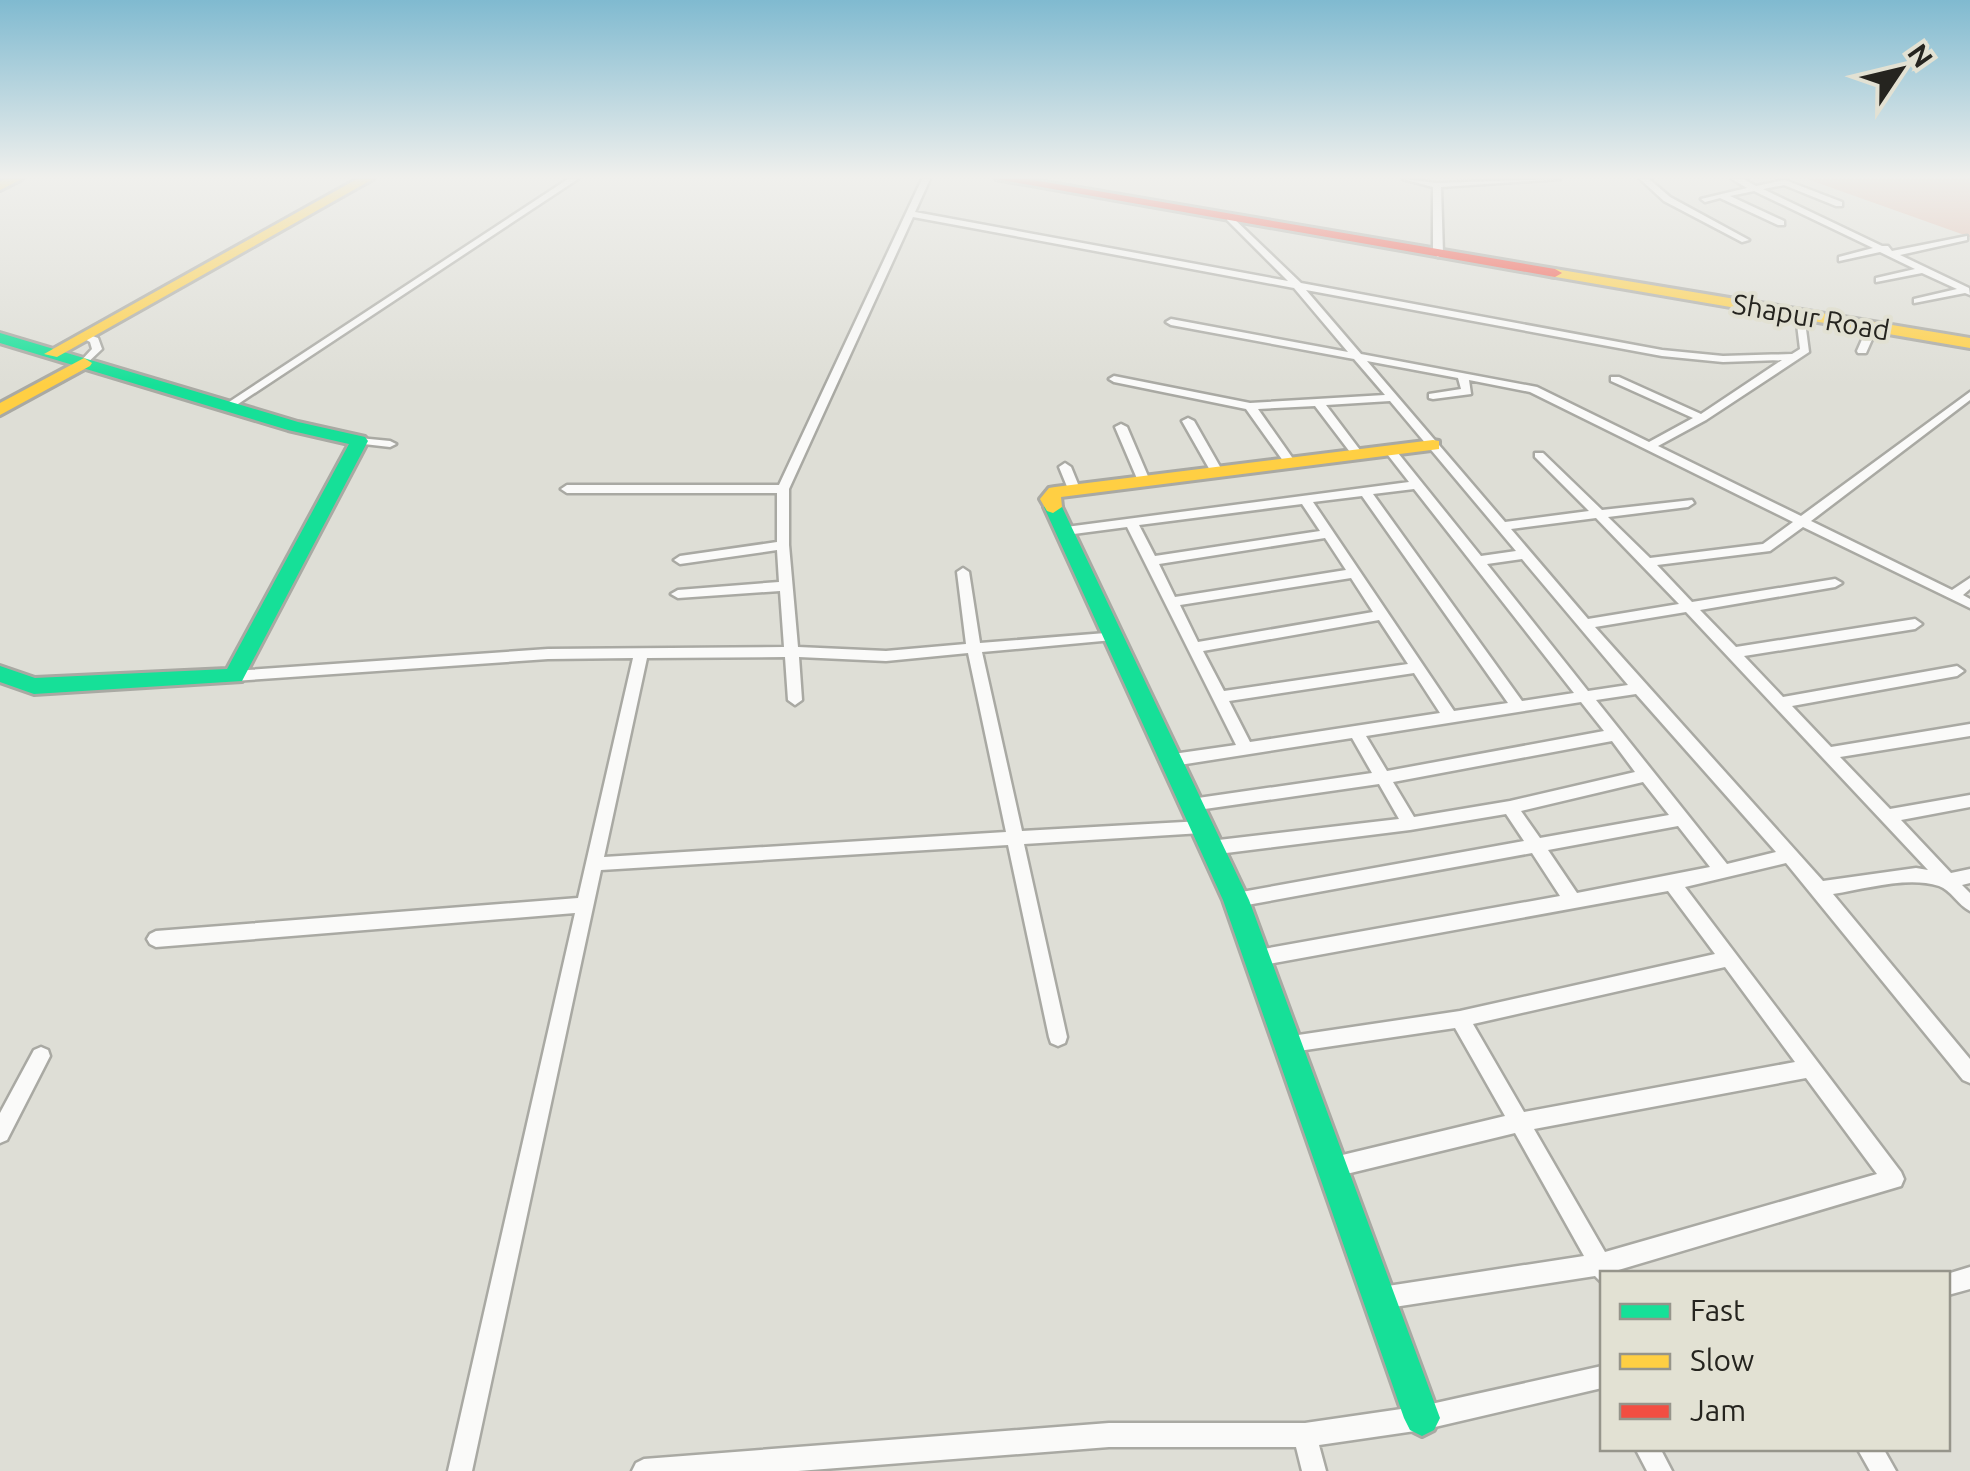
<svg xmlns="http://www.w3.org/2000/svg" width="1970" height="1471" viewBox="0 0 1970 1471" font-family="Ubuntu,sans-serif">
  <rect width="100%" height="100%" fill="#deded6"/>
  <path fill="#e1b8a9" d="M 1807,179 L 1970,179 L 1970,237 Z"/>
  <g fill="none" stroke-linecap="round" stroke-linejoin="round">
    <defs>
      <path id="street" d="M 568,179 L 578,179 L 232,408 L 223,406 Z
        M 922,179 L 930,179 L 915,212 L 1288,281 L 1227,220 L 1227,216 L 1230,215 L 1301,283 L 1662,350 L 1723,356 L 1792,354 L 1800,349 L 1796,316 L 1804,314 L 1809,352 L 1706,420 L 1658,446 L 1801,516 L 1970,392 L 1970,400 L 1811,521 L 1952,590 L 1970,578 L 1970,589 L 1963,595 L 1970,599 L 1970,608 L 1803,527 L 1770,551 L 1657,565 L 1692,602 L 1835,579 L 1842,583 L 1835,587 L 1700,610 L 1736,647 L 1915,619 L 1922,624 L 1915,629 L 1744,656 L 1783,697 L 1957,666 L 1964,671 L 1957,676 L 1792,706 L 1831,747 L 1970,724 L 1970,736 L 1840,757 L 1890,809 L 1970,795 L 1970,807 L 1901,820 L 1951,873 L 1970,869 L 1970,883 L 1962,885 L 1970,893 L 1970,911 C 1958,905 1951,890 1939,886 C 1907,876 1866,889 1833,894 L 1970,1059 L 1970,1083 L 1963,1080 L 1786,863 L 1685,887 L 1901,1172 L 1904,1179 L 1901,1186 L 1615,1271 L 1617,1274 L 1602,1274 L 1602,1283 L 1595,1276 L 1381,1309 L 1373,1306 L 1370,1298 L 1373,1290 L 1381,1287 L 1584,1256 L 1515,1133 L 1334,1177 L 1327,1174 L 1324,1167 L 1327,1160 L 1334,1157 L 1505,1116 L 1455,1028 L 1285,1053 L 1278,1050 L 1276,1044 L 1278,1038 L 1460,1011 L 1715,954 L 1668,891 L 1258,966 L 1252,964 L 1249,958 L 1252,952 L 1258,950 L 1560,896 L 1532,853 L 1236,907 L 1230,905 L 1227,900 L 1230,895 L 1236,893 L 1524,841 L 1506,814 L 1410,830 L 1210,855 L 1204,853 L 1202,848 L 1204,843 L 1210,841 L 1399,819 L 1379,784 L 1191,811 L 1185,809 L 1183,805 L 1185,801 L 1191,799 L 1372,773 L 1352,738 L 1173,766 L 1168,764 L 1165,760 L 1168,756 L 1173,754 L 1236,745 L 1127,527 L 1066,535 L 1060,531 L 1066,527 L 1409,482 L 1384,450 L 1390,447 L 1394,448 L 1481,556 L 1516,551 L 1390,401 L 1326,405 L 1363,454 L 1357,457 L 1353,456 L 1315,406 L 1258,409 L 1296,463 L 1290,466 L 1286,465 L 1246,409 L 1114,382 L 1109,379 L 1114,376 L 1250,403 L 1385,395 L 1354,359 L 1171,325 L 1166,322 L 1171,319 L 1348,352 L 1294,288 L 913,217 L 789,489 L 789,545 L 798,647 L 886,651 L 966,644 L 957,572 L 963,568 L 969,572 L 980,643 L 1118,632 L 1120,635 L 1113,640 L 982,652 L 1022,831 L 1202,821 L 1208,822 L 1210,827 L 1208,832 L 1202,833 L 1024,844 L 1067,1037 L 1065,1043 L 1058,1046 L 1051,1043 L 1049,1037 L 1008,845 L 601,870 L 472,1471 L 448,1471 L 575,913 L 156,947 L 150,944 L 147,939 L 150,934 L 156,931 L 578,898 L 633,658 L 548,659 L 234,681 L 227,676 L 234,671 L 548,649 L 784,647 L 780,591 L 678,598 L 671,594 L 678,590 L 779,582 L 777,550 L 680,564 L 674,560 L 680,556 L 777,542 L 777,493 L 567,493 L 561,489 L 567,485 L 779,485 ZM 1306,290 L 1662,356 L 1723,362 L 1782,360 L 1701,414 L 1619,377 L 1611,377 L 1611,381 L 1693,418 L 1649,442 L 1537,387 L 1361,354 ZM 1367,361 L 1458,378 L 1461,389 L 1429,394 L 1429,398 L 1433,399 L 1471,394 L 1469,380 L 1530,392 L 1793,522 L 1763,544 L 1650,558 L 1608,517 L 1688,507 L 1694,503 L 1692,500 L 1602,510 L 1543,453 L 1535,453 L 1535,457 L 1589,511 L 1505,522 ZM 1414,489 L 1574,693 L 1522,701 L 1373,494 ZM 1362,496 L 1508,703 L 1454,711 L 1313,502 ZM 1302,504 L 1320,531 L 1155,556 L 1139,525 ZM 1596,518 L 1679,604 L 1588,619 L 1511,529 ZM 1325,538 L 1346,570 L 1175,597 L 1159,564 ZM 1522,559 L 1628,685 L 1588,691 L 1487,564 ZM 1351,578 L 1373,612 L 1198,642 L 1180,605 ZM 1686,612 L 1928,870 L 1916,868 L 1823,881 L 1595,627 ZM 1379,620 L 1408,664 L 1224,691 L 1203,651 ZM 968,653 L 1006,832 L 604,857 L 647,658 L 785,657 L 788,700 L 795,705 L 802,700 L 799,657 L 886,661 ZM 1414,673 L 1440,713 L 1250,742 L 1229,701 ZM 1636,694 L 1776,852 L 1727,864 L 1596,700 ZM 1581,702 L 1604,731 L 1387,771 L 1366,736 ZM 1612,741 L 1635,772 L 1510,801 L 1414,817 L 1393,782 ZM 1643,782 L 1669,815 L 1540,838 L 1521,811 ZM 1678,826 L 1710,867 L 1577,893 L 1548,850 ZM 1725,967 L 1795,1062 L 1524,1112 L 1473,1024 ZM 1806,1078 L 1877,1174 L 1605,1252 L 1534,1129 Z
        M 1403,179 L 1437,183 L 1560,179 L 1441,187 L 1443,254 L 1438,257 L 1433,254 L 1433,187 Z
        M 1640,179 L 1649,179 L 1670,197 L 1749,240 L 1742,242 L 1664,201 Z
        M 1732,179 L 1743,179 L 1756,186 L 1785,180 L 1842,202 L 1842,206 L 1836,206 L 1784,185 L 1763,189 L 1882,246 L 1888,246 L 1892,251 L 1967,236 L 1967,240 L 1900,255 L 1969,288 L 1970,295 L 1965,293 L 1914,303 L 1914,299 L 1957,289 L 1922,273 L 1876,282 L 1876,278 L 1915,269 L 1880,252 L 1839,261 L 1839,257 L 1873,248 L 1754,191 L 1730,196 L 1784,221 L 1784,225 L 1778,225 L 1720,198 L 1705,202 L 1701,199 L 1747,188 Z
        M 1868,326 L 1877,328 L 1866,353 L 1858,353 L 1857,351 Z
        M 84,333 L 98,338 L 102,349 L 84,366 L 79,363 L 92,349 L 90,342 L 79,336 Z
        M 1188,418 L 1194,421 L 1223,472 L 1221,474 L 1213,474 L 1211,472 L 1182,421 Z
        M 1121,424 L 1127,427 L 1150,481 L 1148,484 L 1144,485 L 1138,481 L 1115,427 Z
        M 359,438 L 390,441 L 396,444 L 390,447 L 355,443 L 353,441 Z
        M 1065,463 L 1071,467 L 1080,489 L 1078,492 L 1070,492 L 1068,489 L 1059,467 Z
        M 41,1047 L 48,1050 L 50,1056 L 7,1140 L 0,1143 L 0,1113 L 34,1050 Z
        M 1970,1267 L 1970,1289 L 1948,1295 L 1947,1274 Z
        M 1602,1366 L 1602,1388 L 1422,1430 L 1319,1445 L 1326,1471 L 1302,1471 L 1296,1447 L 1109,1447 L 798,1471 L 632,1471 L 636,1463 L 644,1459 L 1109,1423 L 1305,1423 L 1422,1406 Z
        M 1635,1448 L 1660,1448 L 1672,1471 L 1647,1471 Z
        M 1857,1448 L 1883,1448 L 1896,1471 L 1870,1471 Z"/>
      <path id="fast" d="M 0,333 L 298,422 L 365,437 L 368,441 L 242,681 L 34,694 L 0,682 L 0,666 L 35,678 L 227,669 L 349,444 L 288,430 L 0,343 Z
        M 1053,501 L 1062,507 L 1249,900 L 1440,1418 L 1434,1430 L 1422,1436 L 1410,1430 L 1404,1418 L 1223,900 L 1044,507 Z"/>
      <path id="slow" d="M 5,179 L 22,179 L 0,190 L 0,181 Z
        M 357,179 L 373,179 L 57,357 L 44,354 Z
        M 1555,269 L 1970,338 L 1970,348 L 1550,276 L 1550,270 Z
        M 84,358 L 92,363 L 90,366 L 0,415 L 0,403 Z
        M 1433,440 L 1439,441 L 1439,449 L 1061,497 L 1062,507 L 1053,513 L 1047,511 L 1040,499 L 1049,488 L 1055,487 Z"/>
      <path id="jam" d="M 996,179 L 1027,179 L 1555,269 L 1562,273 L 1555,277 Z"/>
    </defs>
    <use href="#street" stroke="#a9a9a3" stroke-width="5"/>
    <use href="#fast" stroke="#a9a9a3" stroke-width="6"/>
    <use href="#slow" stroke="#a9a9a3" stroke-width="6"/>
    <use href="#jam" stroke="#a9a9a3" stroke-width="6"/>
    <use href="#street" fill="#fafaf9" fill-rule="evenodd"/>
    <use href="#fast" fill="#16e098" fill-rule="evenodd"/>
    <use href="#slow" fill="#ffcf43" fill-rule="evenodd"/>
    <use href="#jam" fill="#f24e42" fill-rule="evenodd"/>
  </g>
  <linearGradient id="sky" x2="0" y2="1"><stop stop-color="#80bad0"/><stop offset="0.46" stop-color="#f0f0ed"/><stop offset="1" stop-color="#f0f0ed" stop-opacity="0"/></linearGradient>
  <rect width="1970" height="385" fill="url(#sky)"/>
  <g text-anchor="middle" stroke-width="8" stroke-linejoin="round" paint-order="stroke">
    <g font-size="28" fill="#25241f" stroke="#e2e1d3">
      <text transform="translate(1811 317) rotate(10)" y="10">Shapur Road</text>
    </g>
  </g>
  <rect x="1600" y="1271" width="350" height="180" fill="#e2e1d3" stroke="#96958b" stroke-width="2.5"/>
  <rect x="1620" y="1304" width="50" height="15" fill="#16e098" stroke="#96958b" stroke-width="2.5"/>
  <text x="1690" y="1321" font-size="30" fill="#25241f">Fast</text>
  <rect x="1620" y="1354" width="50" height="15" fill="#ffcf43" stroke="#96958b" stroke-width="2.5"/>
  <text x="1690" y="1371" font-size="30" fill="#25241f">Slow</text>
  <rect x="1620" y="1404" width="50" height="15" fill="#f24e42" stroke="#96958b" stroke-width="2.5"/>
  <text x="1690" y="1421" font-size="30" fill="#25241f">Jam</text>
  <g transform="translate(1900 70) rotate(55)" stroke="#e2e1d3" stroke-width="8" paint-order="stroke">
  <path d="M0-8L18 38L0 25L-18 38Z" fill="#25241f"/>
  <text y="-15" font-size="28" font-weight="bold" text-anchor="middle" fill="#25241f">N</text>
  </g>
</svg>
